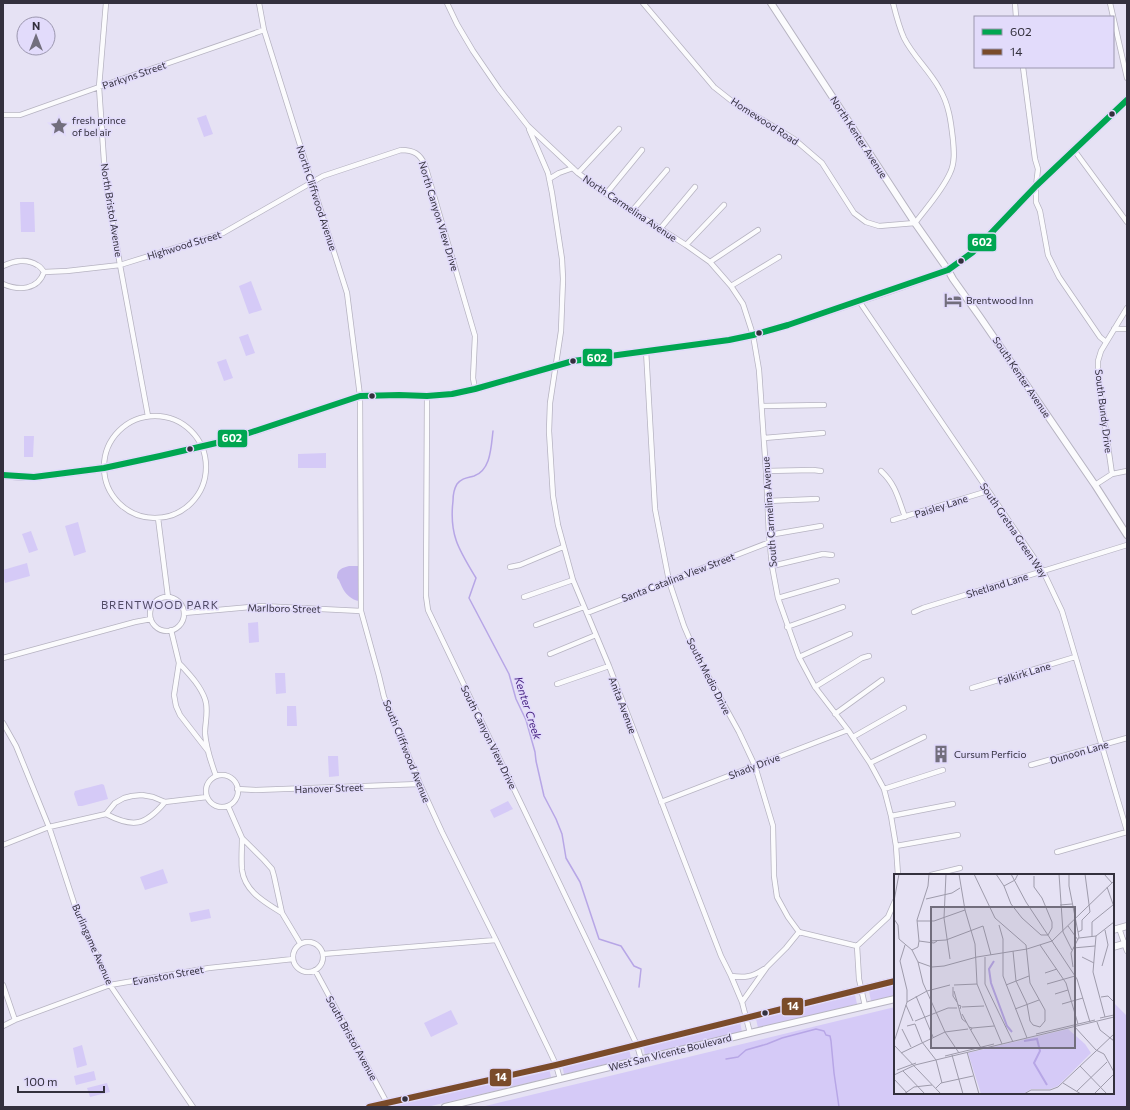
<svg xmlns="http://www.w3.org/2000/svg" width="1130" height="1110" viewBox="0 0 1130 1110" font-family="Commissioner,sans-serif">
<rect width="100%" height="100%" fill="#e6e2f4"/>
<path fill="#d5caf7" d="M206,115L213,134L204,137L197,118Z
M20,202H34L35,232H21Z
M251,281L262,310L249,314L239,286Z
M248,334L255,353L246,356L239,337Z
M226,359L233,378L224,381L217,362Z
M24,436H34L33,457H24Z
M326,453V468H298V454Z
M78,522L86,552L74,556L65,526Z
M31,531L38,550L29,553L22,534Z
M27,563L30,576L5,583L3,575V570Z
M258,622L259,642L249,643L248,623Z
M275,673H285L286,693L276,694Z
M287,706H296L297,726H287Z
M328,756H338L339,776L329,777Z
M102,784L104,785L108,799L82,806H78L74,794L75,791Z
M508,801L513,809L494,818L490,810Z
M163,869L168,883L145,890L140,877Z
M209,909L211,918L191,922L189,913Z
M895,985V995L871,1001L869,991Z
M855,995L857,1004L758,1028L756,1019Z
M1113,1002L1127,1016V1107H481L895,1007V1093H1113Z
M451,1010L458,1024L431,1037L424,1023Z
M740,1022L742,1032L645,1055L643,1046Z
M82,1045L87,1065L77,1068L73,1048Z
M629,1049L631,1058L564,1074L562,1065Z
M549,1068L551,1077L427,1107H396L395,1105Z
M94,1071L96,1080L76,1085L74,1076Z
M107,1083L110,1092L90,1097L87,1088Z"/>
<path fill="#c5b7ed" d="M349,566H359V601C352,600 345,594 342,587C340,583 340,581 337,578C337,569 342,568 349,566Z"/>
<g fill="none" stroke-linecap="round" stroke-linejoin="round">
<path stroke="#b7a6e6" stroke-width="1.5" d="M493,431C491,447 491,470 474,476C467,478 462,478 457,484C454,489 453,495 453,501C449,535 459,550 476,578L469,598L509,674L516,699L526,720L535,752L536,761L544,796L556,819L562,834L566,858L580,882L599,939L621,946L634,966L641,969L639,987
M726,1059L738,1057L746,1050L767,1044L782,1038L816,1029L824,1031L826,1035L830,1036L831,1041L834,1073L839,1107"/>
<g stroke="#b6b3c1" stroke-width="6">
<path id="street" d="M106,3L99,87L105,176L120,265L148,416
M259,3L264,30L312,183L347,293L360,396L361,611L379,676L384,697L393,718L420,784L442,832L496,940L551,1054L556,1065L560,1079
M447,3L457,24L473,51L499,89L528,126L578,173L606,194L686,245L710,262L731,286L743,304L753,335L759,370L766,471L769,535L772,566L778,598L799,657L815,687L848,730L870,763L884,789L891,816L896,846L898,875
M643,3L714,87L733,102L794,139L822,163L854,213L866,222L879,226L915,223C927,207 942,191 950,173C955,163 954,151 953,140C951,122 949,104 939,88C929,70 913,56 904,38C899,27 896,15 893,3
M1015,3L1016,17
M1110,3L1127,78
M1023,67L1035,159L1038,169L1036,186V202L1040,211L1048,255L1059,277L1100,337L1106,342
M3,115H20L99,87L264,30
M529,129L548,173L552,193L562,259L563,279L561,331L550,403L549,431L553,496L558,525L573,580L609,666L721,956L731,976L742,1002L750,1033
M1074,150L1127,222
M578,173L619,129
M549,179L559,173L573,168
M606,194L642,150
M632,211L667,170
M660,229L695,187
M686,245L724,205
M710,262L758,230
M3,266C13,261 27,258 37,265C40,266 42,269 44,272L67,271L120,265L223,233L323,176L401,150C414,150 420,154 425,165L475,336L473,378L475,389
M3,284C19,291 38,290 44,272
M731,286L779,257
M859,301L1043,571L1062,611L1127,831
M1114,329H1127
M646,350L655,509L669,581L684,626L696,654L739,732L755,766L773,826L774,876L777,897L788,917L799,932L857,946
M427,396L426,596L428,610L637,1045L641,1059
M762,406L824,405
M104 467a51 51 0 1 1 102 0a51 51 0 1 1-102 0Z
M764,438L823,433
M766,471L813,470L821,471
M881,471C896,485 898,498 905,517
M1112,474L1098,376V361L1101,351L1127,308
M1095,485L1112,474L1127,471
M767,501L817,499
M158,518L168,597
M893,520L988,491
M769,535L821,526
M772,566L823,554L832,555
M510,567L520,565L563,547
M524,597L573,580
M150 614a17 17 0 1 1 34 0a17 17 0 1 1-34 0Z
M778,598L837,581
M914,612L923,608L1127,545
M184,613L261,606L361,611
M587,613L770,542
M536,625L584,607
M787,627L843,607
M171,630L179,663L174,695L176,706L180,715L208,751
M550,654L596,635
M799,657L850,634
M3,658L135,622L151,619
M179,663C189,674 200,685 205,699C209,710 205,722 205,733C206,748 211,762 216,776
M557,684L609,666
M815,687L862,658L869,656
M972,688L1075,657
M835,714L882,680
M3,723L16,746L49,827L59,857L76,909L110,985L193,1107
M853,737L904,708
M870,763L924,737
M1031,765L1127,738
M206 791a16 16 0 1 1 32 0a16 16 0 1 1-32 0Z
M237,789L256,790L420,784
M884,789L943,770
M661,802L848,730
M228,806L242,838L264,860L272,869L274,876L282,913L300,943
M106,814C133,828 145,826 165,802
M891,816L953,804
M242,838C242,849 241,860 242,870C245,892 265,902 282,913
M3,845L49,827L106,814L115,803L124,798L132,796L142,795L153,797L165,802L207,797
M896,846L958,835
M1057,852L1127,832
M931,875L960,868
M1119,928L1127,951
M293 957a15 15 0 1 1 30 0a15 15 0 1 1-30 0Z
M323,954L496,940
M315,970L387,1103L388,1107
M731,976C745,978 752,977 764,969
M3,985L15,1020
M742,1002L767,967L786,948L799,932
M865,1006L859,979L857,946L888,917L895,901
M3,1026L15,1020L110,985L209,968L293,959"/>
</g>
<g stroke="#b6b3c1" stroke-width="8">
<path id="secondary" d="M771,3L915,223L948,270L953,279L980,317L1095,485L1127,535
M3,475L22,477H34L74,472L104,468L160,456L225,441L277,424L318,410L360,396L399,395L427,396L452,394L475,389L573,361L729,340L753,335L788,325L889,291L948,270L973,252L1036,186L1127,100
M1113,930L1127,926
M1113,947L1127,943
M369,1107L556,1065L895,981
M445,1107L750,1033L895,999"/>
</g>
<use href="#street" stroke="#fbfbfd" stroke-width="4.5"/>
<use href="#secondary" stroke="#fbfbfd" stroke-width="6"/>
<g stroke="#e2dbfb" stroke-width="9">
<path id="bus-1" d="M3,475L34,477L104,468L160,456L225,441L360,396L399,395L427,396L452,394L475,389L573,361L729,340L753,335L788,325L948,270L973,252L1036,186L1127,100"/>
</g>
<g stroke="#e2dbfb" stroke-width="9">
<path id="bus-2" d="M369,1107L556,1065L895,981"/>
</g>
<use href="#bus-1" stroke="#00a651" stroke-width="6"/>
<use href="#bus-2" stroke="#7a4b2a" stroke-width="6"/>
</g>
<defs>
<g id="sight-bare" transform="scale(1.38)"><path d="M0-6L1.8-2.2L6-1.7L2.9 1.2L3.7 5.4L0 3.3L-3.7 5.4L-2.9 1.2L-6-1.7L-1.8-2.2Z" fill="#726e7d" stroke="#e2dbfb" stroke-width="2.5" paint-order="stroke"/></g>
<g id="hotel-bare" transform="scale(1.38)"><path d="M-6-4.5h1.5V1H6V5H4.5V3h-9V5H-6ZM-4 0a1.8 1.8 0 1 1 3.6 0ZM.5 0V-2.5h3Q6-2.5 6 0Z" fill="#726e7d" stroke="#e2dbfb" stroke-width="2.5" paint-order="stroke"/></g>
<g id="building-bare" transform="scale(1.38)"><path d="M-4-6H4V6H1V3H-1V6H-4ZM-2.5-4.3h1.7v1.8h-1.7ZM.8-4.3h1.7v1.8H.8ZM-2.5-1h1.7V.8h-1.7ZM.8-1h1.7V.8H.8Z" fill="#726e7d" stroke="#e2dbfb" stroke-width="2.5" paint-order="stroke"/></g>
</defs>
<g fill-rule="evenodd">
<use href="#sight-bare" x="59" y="126"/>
<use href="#hotel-bare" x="953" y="300"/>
<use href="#building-bare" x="941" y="754"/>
</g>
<g fill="#33303d" stroke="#e2dbfb" stroke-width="1.5">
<circle cx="1112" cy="114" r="3.5"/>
<circle cx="961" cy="261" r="3.5"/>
<circle cx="759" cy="333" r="3.5"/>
<circle cx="573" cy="361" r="3.5"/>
<circle cx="372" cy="396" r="3.5"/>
<circle cx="190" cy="449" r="3.5"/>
<circle cx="765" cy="1013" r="3.5"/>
<circle cx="405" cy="1099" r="3.5"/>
</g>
<g text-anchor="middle" stroke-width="3" stroke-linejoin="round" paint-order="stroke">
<g font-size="10" fill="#33303d" stroke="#e2dbfb">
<text transform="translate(134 75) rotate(-19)" y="4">Parkyns Street</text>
<text transform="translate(765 121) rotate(33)" y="4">Homewood Road</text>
<text transform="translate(859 137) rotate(57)" y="4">North Kenter Avenue</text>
<text transform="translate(317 198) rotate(72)" y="4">North Cliffwood Avenue</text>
<text transform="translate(630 208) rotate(34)" y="4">North Carmelina Avenue</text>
<text transform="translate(112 210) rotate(81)" y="4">North Bristol Avenue</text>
<text transform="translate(439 216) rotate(73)" y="4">North Canyon View Drive</text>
<text transform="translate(184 245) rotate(-17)" y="4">Highwood Street</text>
<text transform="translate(1022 377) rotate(56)" y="4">South Kenter Avenue</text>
<text transform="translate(1104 411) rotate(83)" y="4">South Bundy Drive</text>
<text transform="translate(941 506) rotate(-18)" y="4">Paisley Lane</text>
<text transform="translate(769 512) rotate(-94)" y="4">South Carmelina Avenue</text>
<text transform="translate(1014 530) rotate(56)" y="4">South Gretna Green Way</text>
<text transform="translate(678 577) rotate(-21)" y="4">Santa Catalina View Street</text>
<text transform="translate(997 585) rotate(-17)" y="4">Shetland Lane</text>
<text transform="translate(284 608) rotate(1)" y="4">Marlboro Street</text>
<text transform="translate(1024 673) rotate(-17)" y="4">Falkirk Lane</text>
<text transform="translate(709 676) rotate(63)" y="4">South Medio Drive</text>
<text transform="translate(623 705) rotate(69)" y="4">Anita Avenue</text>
<text transform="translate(489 737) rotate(64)" y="4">South Canyon View Drive</text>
<text transform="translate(407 751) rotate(68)" y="4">South Cliffwood Avenue</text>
<text transform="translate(1079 752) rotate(-16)" y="4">Dunoon Lane</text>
<text transform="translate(754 766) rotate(-21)" y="4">Shady Drive</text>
<text transform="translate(329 788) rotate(-2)" y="4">Hanover Street</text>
<text transform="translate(93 944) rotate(66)" y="4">Burlingame Avenue</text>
<text transform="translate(168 975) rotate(-10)" y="4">Evanston Street</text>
<text transform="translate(352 1038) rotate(61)" y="4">South Bristol Avenue</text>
<text transform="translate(670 1052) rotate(-14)" y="4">West San Vicente Boulevard</text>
</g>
<g font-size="10" fill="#33303d" stroke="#e2dbfb" text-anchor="start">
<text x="72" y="124">fresh prince<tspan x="72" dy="12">of bel air</tspan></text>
<text x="966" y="304">Brentwood Inn</text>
<text x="954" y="758">Cursum Perficio</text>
</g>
<g font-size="11" letter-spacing="1" fill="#504a65" stroke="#e2dbfb">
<text x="160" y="609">BRENTWOOD PARK</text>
</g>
<g font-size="11" font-style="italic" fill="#451f80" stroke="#e2dbfb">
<text transform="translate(528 708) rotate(72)" y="4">Kenter Creek</text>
</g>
</g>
<g transform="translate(894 874)">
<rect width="220" height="220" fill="#e6e2f4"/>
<path d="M174,155L191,170L197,179L164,212L156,215H137L129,220H87L74,179Z" fill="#d5caf7"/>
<path fill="none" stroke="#b7a6e6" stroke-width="2" d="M100,87L95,95L97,109L113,152L118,158M130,167L143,165L146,177L140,189L153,211"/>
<path fill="none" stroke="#9e9bab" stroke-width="1" d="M52,0L50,44L56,85M65,0L71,36L81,70L83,110L108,170M80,0L101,44L132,71L136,109L151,136V147L146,153M102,0L110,12L117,30L128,44L147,61H154L158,54V48L148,24L140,13V2M117,0L132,28L183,105L196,148M165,0L169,58L178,76M175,0V12L185,63L177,79L179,93M210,0L218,9M110,12L121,6L124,0M213,13L220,33M32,25L58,19L66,14M0,27L5,0M166,31L178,30M0,45L4,51L5,65L18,76L24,88L38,93L50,92L83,83L133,75L158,67L220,7M23,47H40L71,36M105,51L109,65V102L133,164M174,52L184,66M184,58L188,56V46L196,38L191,0M202,62L199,98L211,143M198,63V48L219,31M185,64L202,62L220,48M25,67L40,69L43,67M36,67L52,66L89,52L97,81M146,71L172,109L184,150M179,74L201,72M18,76L24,73L25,67L23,46L34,12L35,0M119,77L122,107L133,130L136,147L139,151L146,153M91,83V110L119,168M188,83L200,89M24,88L29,109L51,158L65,179M208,92L214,71L211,56M151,99L163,95M153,110L181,102M60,111L83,110M112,111L135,102M59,113V122L63,128M60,117L64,131M161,120L174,116M22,122L39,163M207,123L214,122L219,127M13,128L33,117L56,111M168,130L189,124M12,131L19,147M68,133L90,132M66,135L67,132L64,131L68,145L73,149M121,135L145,126M68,140L75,153M206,144L220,141M21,147L54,134H63M203,148L206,156L220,167M13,152L21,150L28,168L42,186L48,209M180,152L202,176L210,180L220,198M78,154L100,152M8,155L17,173M77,156L78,154L75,153L87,174M142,160L201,146M0,168L13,128V116L6,87L11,71M0,171L47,220M73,178L85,220M7,179L51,158L74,155M58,181L69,220M51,182L100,170M186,192L213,220M3,196L22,189M9,197L31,220M0,201L21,191L220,143M0,205L14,220M169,209L187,220M42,214L47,209L79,202M183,217L213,188M10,220L20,213L38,211M130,220L137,216H156L164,213L220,160M200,220L220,200"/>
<path fill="#726e7d" fill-opacity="0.15" stroke="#726e7d" stroke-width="2" d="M37,33H181V174H37Z"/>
<rect width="220" height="220" fill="none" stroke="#33303d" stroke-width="2"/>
</g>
<g stroke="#e2dbfb" stroke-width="1.5">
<rect x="967" y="233" width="30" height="19" rx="4" fill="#00a651"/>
<rect x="582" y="348" width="31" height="19" rx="4" fill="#00a651"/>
<rect x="217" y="429" width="31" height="19" rx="4" fill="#00a651"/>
<rect x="781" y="997" width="23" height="19" rx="4" fill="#7a4b2a"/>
<rect x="489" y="1068" width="23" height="19" rx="4" fill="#7a4b2a"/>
</g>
<g font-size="11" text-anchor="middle" font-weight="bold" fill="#fff">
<text x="982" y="246">602</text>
<text x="597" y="362">602</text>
<text x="232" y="442">602</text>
<text x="793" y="1010">14</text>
<text x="501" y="1081">14</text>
</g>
<rect width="1130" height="1110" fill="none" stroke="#33303d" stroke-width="8"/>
<rect x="974" y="16" width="140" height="52" fill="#e2dbfb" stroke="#9c97af"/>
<rect x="982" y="29" width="20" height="6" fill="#00a651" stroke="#9c97af"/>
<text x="1010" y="36" font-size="12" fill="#33303d">602</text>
<rect x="982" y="49" width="20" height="6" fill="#7a4b2a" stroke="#9c97af"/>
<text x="1010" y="56" font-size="12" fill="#33303d">14</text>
<g transform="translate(36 36)"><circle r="19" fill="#e2dbfb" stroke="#9c97af"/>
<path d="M0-3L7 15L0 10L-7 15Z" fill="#726e7d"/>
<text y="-6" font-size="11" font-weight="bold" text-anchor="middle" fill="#33303d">N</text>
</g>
<path d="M18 1086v6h86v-6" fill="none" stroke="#33303d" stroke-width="2"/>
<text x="24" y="1086" font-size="12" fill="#33303d" stroke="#e2dbfb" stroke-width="3" paint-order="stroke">100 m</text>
</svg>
